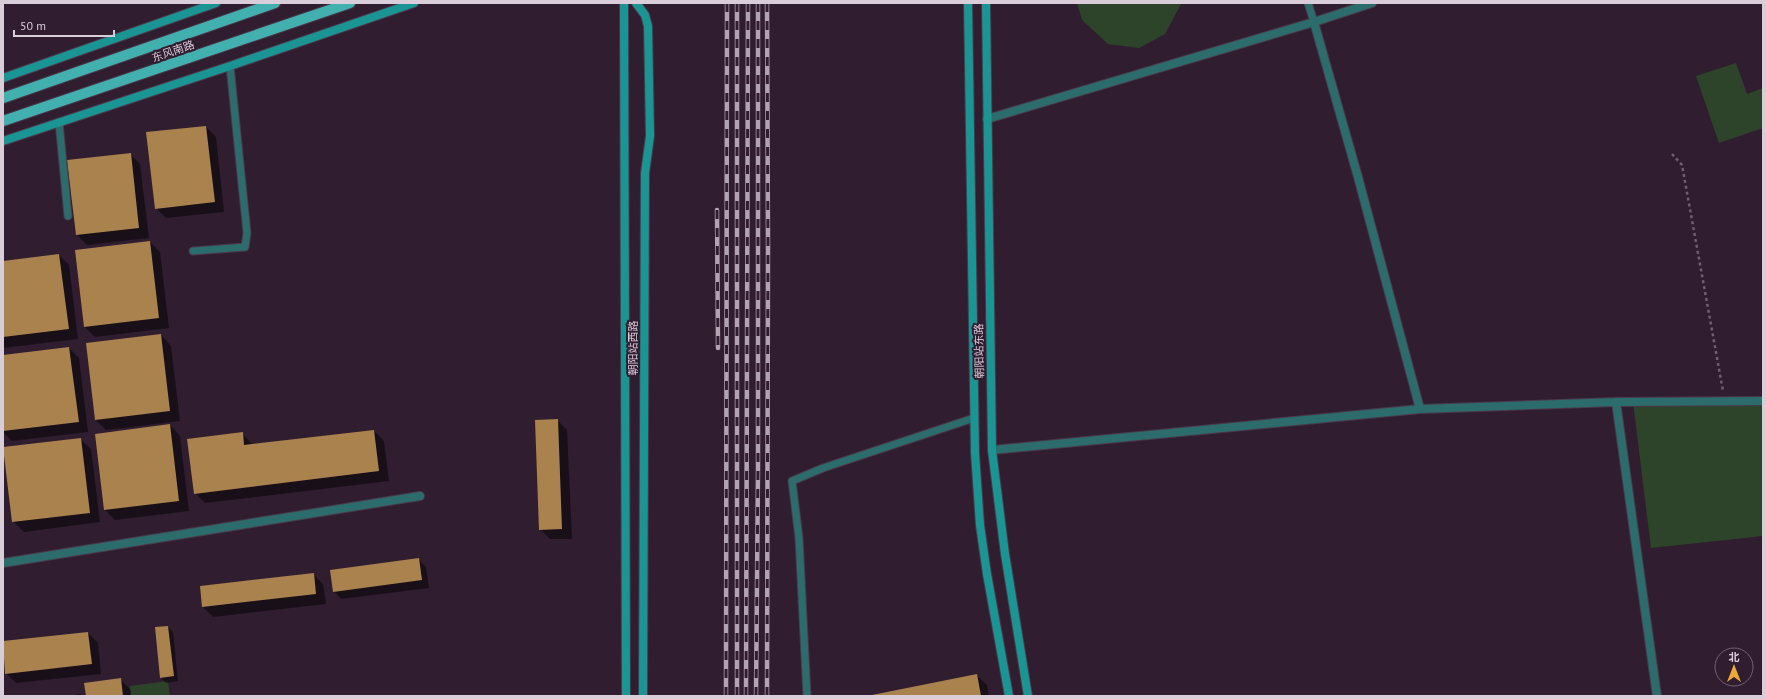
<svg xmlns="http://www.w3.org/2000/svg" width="1766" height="699" viewBox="0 0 1766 699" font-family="'PT Sans','Noto Sans SC',sans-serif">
<rect width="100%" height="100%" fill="#301d30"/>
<path fill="#2d442b" d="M1077,3H1181V4L1165,34L1139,48L1108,44L1082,20Z
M1736,63L1747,94L1763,88V128L1719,143L1696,76Z
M1633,402L1763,405V536L1651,548Z
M168,681L170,696H131L130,686Z"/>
<path fill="#0007" d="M206,127L216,137L224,212L166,218L156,208Z
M130,154L140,164L149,238L87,245L77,235Z
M150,242L160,252L169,328L95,337L85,327Z
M59,255L69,265L78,339L3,348V262Z
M161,335L171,346L180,421L106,430L96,420L87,344Z
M69,348L79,358L88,432L12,441L3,432V356Z
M557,420L567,430L572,539H550L540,529Z
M170,425L180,436L189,511L115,520L105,510L96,435Z
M374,431L384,441L389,481L205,503L195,493L242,433L253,445Z
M80,439L91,449L100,522L24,532L13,521Z
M418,559L426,567L429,588L341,599L334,591Z
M313,574L323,584L326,604L213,617L203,607Z
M168,627L173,632L178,681L166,683L161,678Z
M88,633L98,643L101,674L16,683L6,673L3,642Z
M976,675L987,685L989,696H874Z
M120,679L130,689L131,696H87Z
M81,694L82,696H66Z"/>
<path fill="#aa824e" d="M206,126L215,202L155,209L146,132Z
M131,153L139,228L76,235L67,160Z
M150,241L159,318L84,327L75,250Z
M59,254L69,329L3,337V261Z
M161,334L170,411L95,420L86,343Z
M69,347L79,422L3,431V355Z
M558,419L562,529L539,530L535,420Z
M170,424L179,501L104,510L95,434Z
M374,430L379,471L194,494L187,439L243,432L244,445Z
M81,438L90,513L12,522L3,447Z
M419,558L422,580L333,592L330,570Z
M314,573L316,594L202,607L200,586Z
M168,626L174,676L160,678L155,627Z
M88,632L92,664L5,674L3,641Z
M977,674L981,696H872V695Z
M121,678L123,696H86L84,683Z"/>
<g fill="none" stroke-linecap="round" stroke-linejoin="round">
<g stroke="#4b394b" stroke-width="9">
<path id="lane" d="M1308,3L1314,22
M59,122L68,216
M193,251L245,247L247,233L230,66
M807,696L799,538L792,481L823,468L974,418"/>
</g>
<g stroke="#4b394b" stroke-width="10">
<path id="street" d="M1314,22L1358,177L1420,409
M987,119L1314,22L1372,3
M1616,402L1657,696
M992,450L1420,409L1616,402L1763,401
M3,563L420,496"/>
</g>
<g stroke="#4b394b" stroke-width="10">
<path id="secondary" d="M624,3L626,696
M636,3L645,15L648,26L650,136L645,173L643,696
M968,3L975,453L980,525L987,574L1009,696
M986,3L992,450L1005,554L1028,696
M3,78L216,3
M3,141L230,66L414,3"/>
</g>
<g stroke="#4b394b" stroke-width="12">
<path id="primary" d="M3,98L275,3
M3,121L350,3"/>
</g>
<path stroke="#705f70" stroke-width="2.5" stroke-dasharray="3 3" stroke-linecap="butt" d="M1672,154L1682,165L1723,391"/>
<use href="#lane" stroke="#2c6c6c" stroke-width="7"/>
<use href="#street" stroke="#2c6c6c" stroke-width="8"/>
<use href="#secondary" stroke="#1b9594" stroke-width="8"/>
<use href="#primary" stroke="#42b0af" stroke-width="10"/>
<g stroke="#b2a3b2" stroke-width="4.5">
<path id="rail" d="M737,3V696
M717,210L718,348
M726,696L727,3
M746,696L748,3
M756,696L758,469V3
M767,696L768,244L767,3"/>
</g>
<use href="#rail" stroke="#301d30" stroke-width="3" stroke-dasharray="9" stroke-linecap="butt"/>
</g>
<g text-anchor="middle" stroke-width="4" stroke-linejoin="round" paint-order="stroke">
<g font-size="11" fill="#dacdda" stroke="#301d30">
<text transform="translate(173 51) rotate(-19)" y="4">东风南路</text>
<text transform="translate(633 348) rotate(-90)" y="4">朝阳站西路</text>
<text transform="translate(979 351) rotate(-91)" y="4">朝阳站东路</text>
</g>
</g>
<rect width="1766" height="699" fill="none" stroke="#dacdda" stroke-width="8"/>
<g transform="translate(1734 667)"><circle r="19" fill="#301d30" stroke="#746374"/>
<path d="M0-3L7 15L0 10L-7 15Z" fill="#eba939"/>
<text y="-6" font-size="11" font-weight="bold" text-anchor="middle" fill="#dacdda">北</text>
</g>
<path d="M14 30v6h100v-6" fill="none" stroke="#dacdda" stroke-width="2"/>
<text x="20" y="30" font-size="12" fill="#dacdda" stroke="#301d30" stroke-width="3" paint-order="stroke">50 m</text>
</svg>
